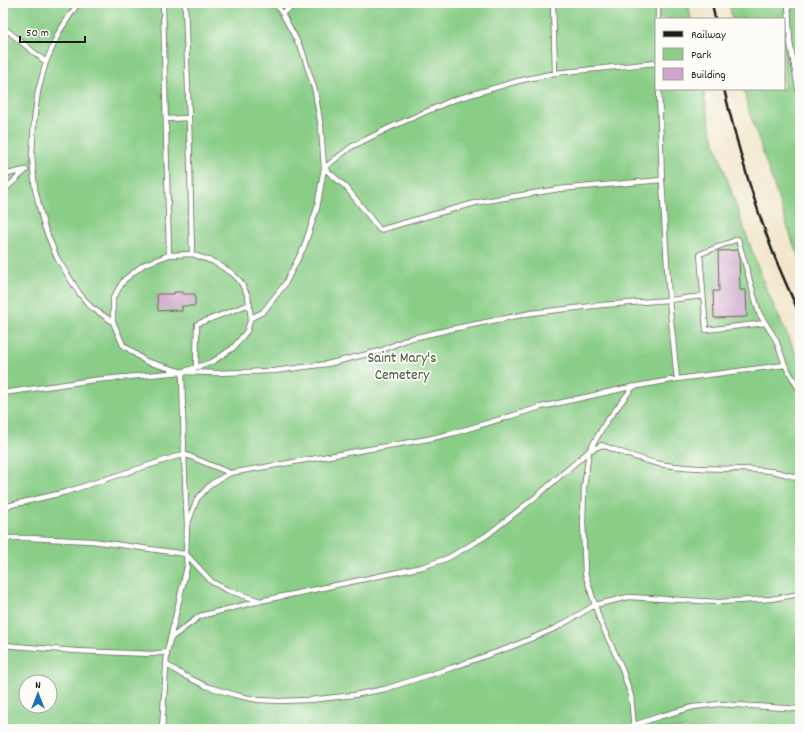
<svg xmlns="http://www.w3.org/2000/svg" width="803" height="732" viewBox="0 0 803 732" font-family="Dekko,sans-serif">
<rect width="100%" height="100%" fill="#fdfcf7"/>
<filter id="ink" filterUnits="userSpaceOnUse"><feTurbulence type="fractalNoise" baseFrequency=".025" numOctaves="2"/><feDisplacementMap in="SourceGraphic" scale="8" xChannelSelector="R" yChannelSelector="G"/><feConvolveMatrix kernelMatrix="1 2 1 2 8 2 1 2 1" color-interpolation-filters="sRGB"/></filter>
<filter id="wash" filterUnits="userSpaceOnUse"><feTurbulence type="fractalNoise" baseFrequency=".012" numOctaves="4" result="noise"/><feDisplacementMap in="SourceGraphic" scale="16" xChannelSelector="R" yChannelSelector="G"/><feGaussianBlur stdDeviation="0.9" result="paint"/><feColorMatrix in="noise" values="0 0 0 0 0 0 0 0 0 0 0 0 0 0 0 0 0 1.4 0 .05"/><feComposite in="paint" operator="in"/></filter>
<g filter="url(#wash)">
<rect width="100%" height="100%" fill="#f2e7cd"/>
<path fill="#89cd87" stroke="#527452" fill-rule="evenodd" d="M3,3H688L691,19H656V89H703L711,131L742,223L765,286L800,363V729H3ZM26,682H50V706H26Z
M729,3H800V258L793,243L747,105L744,89H784V19H732Z"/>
<g id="blocks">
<path fill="#cea6ca" d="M739,250L740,290H746L747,317L714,318L713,291H719L718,251Z
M174,292H182V294H195V306H182V311H175V310L158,311L157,294H174Z"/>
</g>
</g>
<g filter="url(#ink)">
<use href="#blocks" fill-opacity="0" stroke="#67635a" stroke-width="1"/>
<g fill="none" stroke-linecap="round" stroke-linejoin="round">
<g stroke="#67635a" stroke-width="6">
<path id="lane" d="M78,3L59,32L46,62L38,91L34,121L32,155L33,169L35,189L44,226L57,258L79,293L91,307L113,322
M163,3L169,255
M185,3L189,118L192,254
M553,3L555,73
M658,3V19
M788,3L790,42L800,100
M282,13L298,3
M3,27L46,62
M656,63L555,73L518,81L453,100L389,128L351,147L324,168L346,187L380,230L435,214L479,202L559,189L662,180
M659,89L662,180L669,300L677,379
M166,119L189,118
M3,175L25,170
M3,191L26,170
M192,254L214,262L232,273L240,281L248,296L251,318L247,331L233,348L212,362L182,372L145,361L123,345L113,322V298L124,280L143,265L169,255Z
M251,318L263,312L285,284L304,247L317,208L324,168L321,127L315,91L302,50L282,13L275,3
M765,323L706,330L700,254L738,239L759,313L776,340L785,365L800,391
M196,367L197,324L250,304
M633,387L606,422L589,451L584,488L583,522L585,573L600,621L621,666L631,696L634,729
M3,393L94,380L182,372L216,373L274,371L327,364L380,351L408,339L452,329L531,313L602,305L669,300L703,296
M3,507L66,492L184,454L230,473L428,439L454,433L541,407L626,388L677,379L785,365
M188,523L197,499L211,484L230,473
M3,538H28L92,541L186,554L212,582L227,590L260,601
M171,638L200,616L260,601L422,567L448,558L486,536L537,496L589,451L602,445C621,452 640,460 660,464C696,471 734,467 770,471C780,472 790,476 800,478
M3,645L76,651L152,654L167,652
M167,665L183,675L206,686L235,695L258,700L279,701L310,700L354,695L385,689L451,668L511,647L556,628L595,605L628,597L719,602L771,599L800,594
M162,729L167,652L187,567L186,554L187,525L184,454L182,372
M622,729L661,716L693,707L719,704L800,709"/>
</g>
<use href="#lane" stroke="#fff" stroke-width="4.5"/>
<path stroke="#1c1c1c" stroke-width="2.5" d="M712,3L715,19
M724,89C736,140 750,190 768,239C777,265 789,290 800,315"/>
</g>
</g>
<g text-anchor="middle" stroke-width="3.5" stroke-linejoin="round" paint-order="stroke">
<g font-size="15" fill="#425a41" stroke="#fdfcf7">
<text x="402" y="362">Saint Mary's<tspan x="402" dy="17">Cemetery</tspan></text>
</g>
</g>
<rect width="803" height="732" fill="none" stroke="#fdfcf7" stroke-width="16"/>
<rect x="655" y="18" width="130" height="72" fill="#fdfcf7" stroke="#a3a29f"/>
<rect x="663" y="31" width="20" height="6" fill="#1c1c1c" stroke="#a3a29f"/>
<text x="691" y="38" font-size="12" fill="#1c1c1c">Railway</text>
<rect x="663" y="48" width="20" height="12" fill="#89cd87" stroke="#a3a29f"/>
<text x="691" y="58" font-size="12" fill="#1c1c1c">Park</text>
<rect x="663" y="68" width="20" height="12" fill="#cea6ca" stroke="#a3a29f"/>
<text x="691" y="78" font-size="12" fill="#1c1c1c">Building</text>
<g transform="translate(38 694)"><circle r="19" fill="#fdfcf7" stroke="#a3a29f"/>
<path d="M0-3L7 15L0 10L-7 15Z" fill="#1f6fb2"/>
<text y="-6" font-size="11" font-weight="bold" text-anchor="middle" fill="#1c1c1c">N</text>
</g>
<path d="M20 36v6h65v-6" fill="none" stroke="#1c1c1c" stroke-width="2"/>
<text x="26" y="36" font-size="12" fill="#1c1c1c" stroke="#fdfcf7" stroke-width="3" paint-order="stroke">50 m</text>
</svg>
